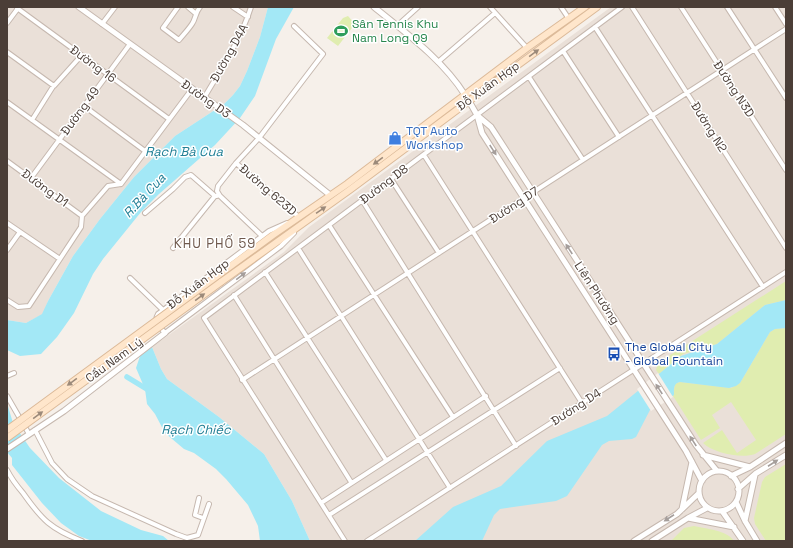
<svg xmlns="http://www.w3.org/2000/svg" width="793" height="548" viewBox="0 0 793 548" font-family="'Space Grotesk',sans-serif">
<rect width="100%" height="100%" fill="#f6f0ea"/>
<path fill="#eae0d8" d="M7,7H268L260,37L247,71L240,86L233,95L224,104L175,136L134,177L100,219L73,256L48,301L43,314L26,323L7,320Z
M611,7H786V541H310L292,501L264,454L219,417L167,379L161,369L152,347L284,252L309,227Z"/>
<path fill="#e0edb0" d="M348,16L355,24L338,46L327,38L343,18Z
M786,281V300L765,305L717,344L683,354L659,374L656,370L658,363Z
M786,328V434L755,454C742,459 713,453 703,443L722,430L737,453L756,440L731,402L712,415L720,428L701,440L673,396L675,384L680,382L731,388L740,383L770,332L775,329Z
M786,464V541H766L755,524L754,518L762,482L765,477Z
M694,526C706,529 727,530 734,541H671L684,528Z"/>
<path fill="#a3e8f6" d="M268,7H294L276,39L255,96L240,118L215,145L159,194L141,212L103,259L93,274L74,313L57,337L41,354L20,356L7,350V320L26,323L42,314L48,301L73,256L100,219L134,177L175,136L224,104L233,95L240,86L247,71L260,37Z
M786,300V328L775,329L770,332L740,383L736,386L729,388L680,382C673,383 674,390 674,395L650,410L636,437L632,439L609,441L602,445L567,496L556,501L500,509L494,515L482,541H415L453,507L501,486L547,441L607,416L681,356L717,344L765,305Z
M152,347L161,369L167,379L219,417L264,454L292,501L310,541H260L258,526L248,505L226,479L216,469L194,453L184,449L165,433L155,414L147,404L145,389L136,368L140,356Z
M7,403L13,423L30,448L59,478L101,511L141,530L163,536L169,541H92L79,536L61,523L42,503L12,465V458L7,452Z"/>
<path fill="#f6f0ea" d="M658,373L673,397L651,411L637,389Z"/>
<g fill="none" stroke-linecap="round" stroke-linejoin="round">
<path stroke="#a3e8f6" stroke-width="5.5" d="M127,377L150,391"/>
<g stroke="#c6b8af" stroke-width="6">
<path id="minor" d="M178,7L163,28L179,40C183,35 188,30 192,24C196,18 195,13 200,7
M188,7L195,13
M233,7L248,17
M490,7L527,48
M561,7L569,19
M632,7L786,248
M681,7L786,170
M727,7L786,98
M775,7L786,24
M17,8L169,119
M7,23L19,7
M102,24L115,7
M397,26L418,7
M595,27L763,287
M563,51L619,137
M7,52L54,86L81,56
M438,62L495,13
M529,77L583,160
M204,98C221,69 241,39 251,7
M7,102L121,184
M84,106L145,151
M32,120L54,85
M424,155L582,403
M7,161L82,216
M236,163L299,217
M31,178L130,44
M391,179L439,253
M362,200L516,446
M145,213L173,189L185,177L191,175L215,196
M7,223L60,259
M287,223L269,231L158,314C153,322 160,327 165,333L281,246L294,233
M329,225L453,417
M262,236L220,196L217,191L218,186L236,163L259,138L323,54L294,26
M173,248L215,196H217
M298,248L450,488
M7,250L20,232
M265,272L386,460
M130,278L163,310
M234,295L351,482
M7,300L18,307L29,306L81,227L82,216L108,186L121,184L192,89
M7,376L14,373
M242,380L786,29
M7,396L29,434
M35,430L52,463L67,479L92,496L176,534L187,538L198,535L209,504
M7,470C11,478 17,486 23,493C42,520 51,529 82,541
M199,498L195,515L203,518
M321,503L486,396
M329,515L560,368
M345,541L204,318L622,7
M367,541L786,272"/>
</g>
<g stroke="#c6b8af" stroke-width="7">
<path id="tertiary" d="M79,7L243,125L330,195
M374,7C406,33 443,60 465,95
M469,101L477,115L482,133L686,451L702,481
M478,116L491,127L696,445L717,471
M7,449L64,411L165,333
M703,455L750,467
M699 491a20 20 0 1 1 40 0a20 20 0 1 1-40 0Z
M731,476L750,467L786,443
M738,489L755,474L786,455
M736,502L745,521L757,541
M682,509L692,462
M722,511L743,541
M688,518L734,527
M745,521L755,475
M634,541L677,514L699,493
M652,541L688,518L707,508"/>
</g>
<g stroke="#dcba99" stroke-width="8">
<path id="secondary" d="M217,276L273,235L347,184L527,48L585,7
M221,282L351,189L469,101L597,7"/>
</g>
<use href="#minor" stroke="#fff" stroke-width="4"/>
<use href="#tertiary" stroke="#fff" stroke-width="5"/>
<use href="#secondary" stroke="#ffe6cb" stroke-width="6"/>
<g stroke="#dcba99" stroke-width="8" stroke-linecap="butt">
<path id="secondary-bridge" d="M7,430L217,276
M7,438L221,282"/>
</g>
<use href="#secondary-bridge" stroke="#ffe6cb" stroke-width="6"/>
</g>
<defs><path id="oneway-solid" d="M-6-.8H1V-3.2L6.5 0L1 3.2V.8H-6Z"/></defs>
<g fill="#9c8a7a">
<use href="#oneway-solid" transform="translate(534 53) rotate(-36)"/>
<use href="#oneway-solid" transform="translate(378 161) rotate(144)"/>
<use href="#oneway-solid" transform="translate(321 210) rotate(-34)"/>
<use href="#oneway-solid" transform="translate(200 297) rotate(-36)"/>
<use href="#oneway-solid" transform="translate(72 382) rotate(144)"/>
<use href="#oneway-solid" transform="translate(38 415) rotate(-36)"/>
</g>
<g fill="#a59e9b">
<use href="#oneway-solid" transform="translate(493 150) rotate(57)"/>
<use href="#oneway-solid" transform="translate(569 249) rotate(-123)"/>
<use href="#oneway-solid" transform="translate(241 276) rotate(-37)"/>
<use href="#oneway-solid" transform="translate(659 389) rotate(-123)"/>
<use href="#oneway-solid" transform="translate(693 441) rotate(-123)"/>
<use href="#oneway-solid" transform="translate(773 463) rotate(-33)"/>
<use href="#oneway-solid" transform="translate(669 518) rotate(147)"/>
</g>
<defs>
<g id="stadium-bare" transform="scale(1.08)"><path d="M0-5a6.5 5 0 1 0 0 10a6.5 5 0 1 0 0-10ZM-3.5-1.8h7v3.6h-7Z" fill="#2e9e5b" stroke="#fff" stroke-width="2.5" paint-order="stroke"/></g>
<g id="shop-bare" transform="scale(1.08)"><path d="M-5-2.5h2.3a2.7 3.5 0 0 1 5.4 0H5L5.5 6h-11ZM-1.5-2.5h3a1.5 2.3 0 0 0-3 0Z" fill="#3f7fe0" stroke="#fff" stroke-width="2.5" paint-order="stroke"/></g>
<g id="bus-bare" transform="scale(1.08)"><path d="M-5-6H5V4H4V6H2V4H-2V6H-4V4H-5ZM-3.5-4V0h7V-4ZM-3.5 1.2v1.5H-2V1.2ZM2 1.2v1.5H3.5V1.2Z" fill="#1a4fb4" stroke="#fff" stroke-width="2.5" paint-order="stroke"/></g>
</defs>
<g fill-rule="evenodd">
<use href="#stadium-bare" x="341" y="31"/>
<use href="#shop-bare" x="395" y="138"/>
<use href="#bus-bare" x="614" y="354"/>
</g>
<g text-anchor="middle" stroke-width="3" stroke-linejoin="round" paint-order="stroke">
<g font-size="12" fill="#27864d" stroke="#fff" text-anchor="start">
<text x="352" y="28">Sân Tennis Khu<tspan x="352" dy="14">Nam Long Q9</tspan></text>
</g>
<g font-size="12" fill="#4b3e37" stroke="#fff">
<text transform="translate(229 53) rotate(-61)" y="4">Đường D4A</text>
<text transform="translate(93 64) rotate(36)" y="4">Đường 16</text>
<text transform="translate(488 86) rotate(-36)" y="4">Đỗ Xuân Hợp</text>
<text transform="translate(734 89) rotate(57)" y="4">Đường N3D</text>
<text transform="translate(206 99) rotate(35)" y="4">Đường D3</text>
<text transform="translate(80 111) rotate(-54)" y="4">Đường 49</text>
<text transform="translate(709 127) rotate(58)" y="4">Đường N2</text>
<text transform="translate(384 184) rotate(-37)" y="4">Đường D8</text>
<text transform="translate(45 188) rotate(36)" y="4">Đường D1</text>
<text transform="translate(268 190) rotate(41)" y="4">Đường 623D</text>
<text transform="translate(514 205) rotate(-33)" y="4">Đường D7</text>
<text transform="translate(198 284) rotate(-37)" y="4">Đỗ Xuân Hợp</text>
<text transform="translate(597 293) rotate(57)" y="4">Liên Phường</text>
<text transform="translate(114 360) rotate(-36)" y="4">Cầu Nam Lý</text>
<text transform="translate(576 407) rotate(-33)" y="4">Đường D4</text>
</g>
<g font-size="12" fill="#366cbe" stroke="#fff" text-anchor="start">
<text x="406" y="135">TQT Auto<tspan x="406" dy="14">Workshop</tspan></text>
</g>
<g font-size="12" fill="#164399" stroke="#fff" text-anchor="start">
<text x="625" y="351">The Global City<tspan x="625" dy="14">- Global Fountain</tspan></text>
</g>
<g font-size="13" font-style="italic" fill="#217f95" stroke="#fff">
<text x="184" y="156">Rạch Bà Cua</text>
<text transform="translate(144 195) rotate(-47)" y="5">R.Bà Cua</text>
<text x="196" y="434">Rạch Chiếc</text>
</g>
<g font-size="13" letter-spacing="1" fill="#6f594d" stroke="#fff">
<text x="215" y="248">KHU PHỐ 59</text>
</g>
</g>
<rect width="793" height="548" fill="none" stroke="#4b3e37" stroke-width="16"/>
</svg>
